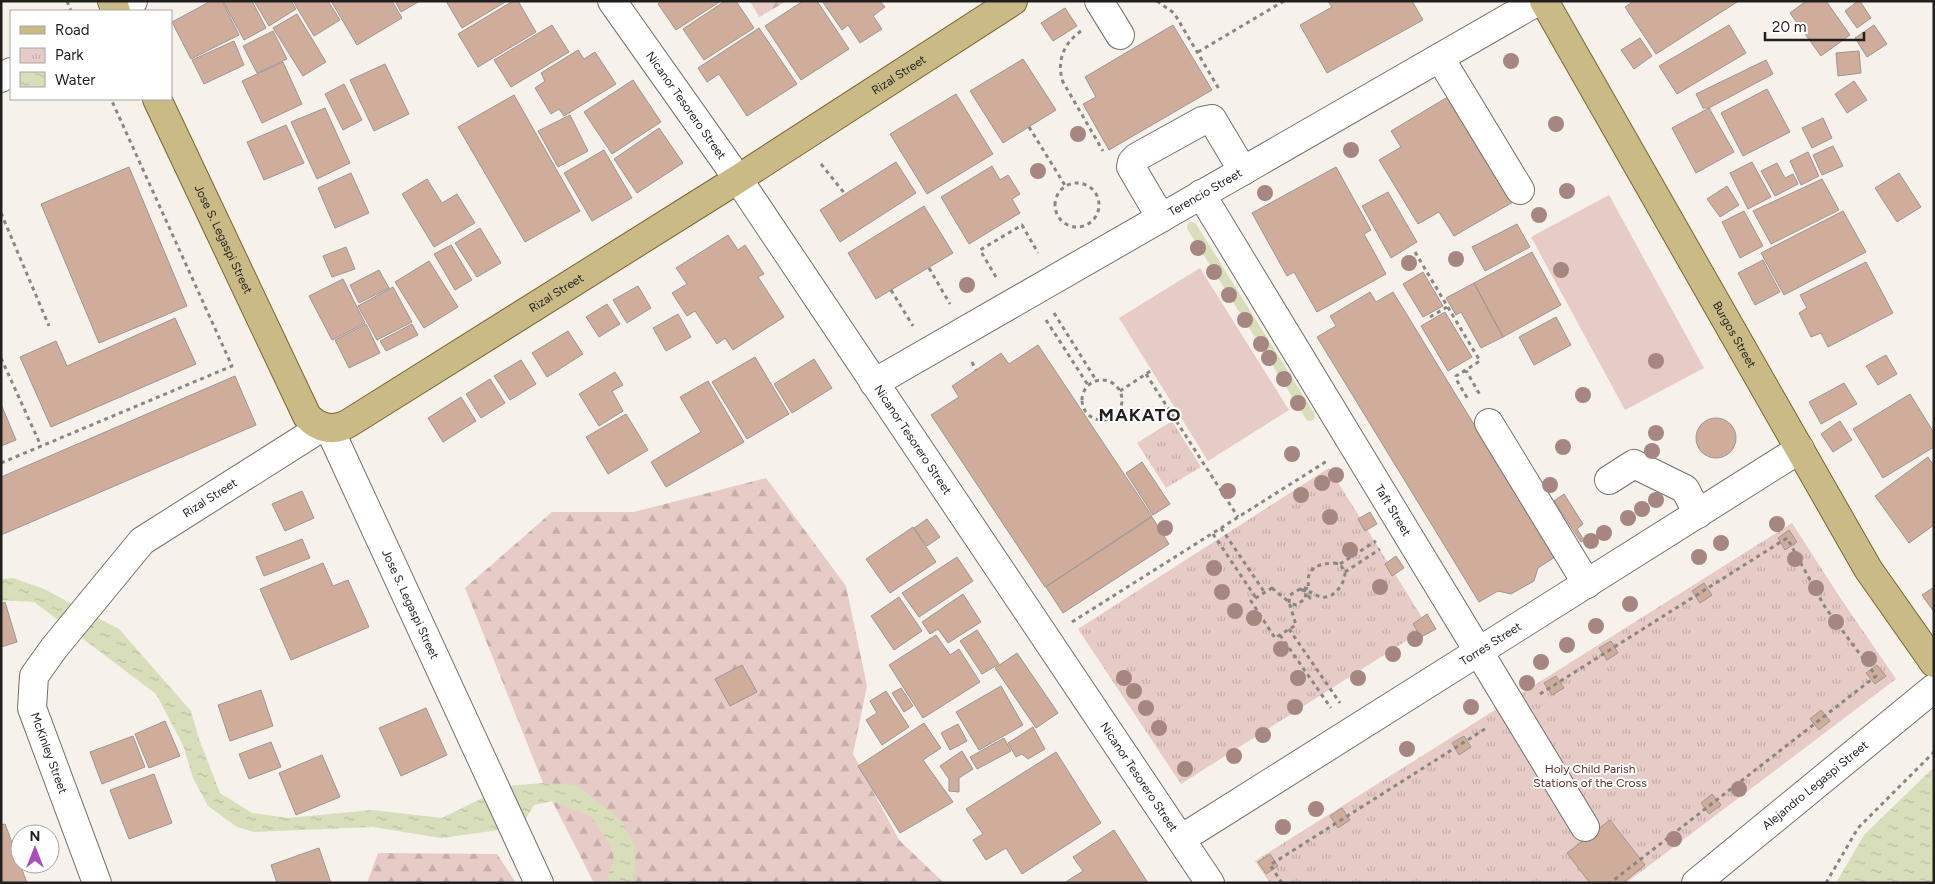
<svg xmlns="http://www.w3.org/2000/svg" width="1935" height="884" viewBox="0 0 1935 884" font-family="Figtree,sans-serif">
<defs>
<pattern id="forest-firs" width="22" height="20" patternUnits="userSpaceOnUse" patternTransform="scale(1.25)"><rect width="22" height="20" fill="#e6cbc7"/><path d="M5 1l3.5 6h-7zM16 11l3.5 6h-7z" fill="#c5aeaa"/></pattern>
<pattern id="park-tufts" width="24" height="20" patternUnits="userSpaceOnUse" patternTransform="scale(1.25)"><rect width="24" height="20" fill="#e6cbc7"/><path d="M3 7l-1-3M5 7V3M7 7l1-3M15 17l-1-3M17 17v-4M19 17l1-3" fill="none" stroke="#c5aeaa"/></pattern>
<pattern id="water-ripples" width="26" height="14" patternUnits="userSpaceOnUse" patternTransform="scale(1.25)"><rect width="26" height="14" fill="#d8deba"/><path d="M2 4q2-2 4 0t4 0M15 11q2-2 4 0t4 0" fill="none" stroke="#b9be9f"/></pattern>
</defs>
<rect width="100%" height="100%" fill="#f6f1ea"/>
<path fill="#e6cbc7" d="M1609,195L1704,368L1625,410L1531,237Z
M1200,268L1289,410L1208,461L1119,318Z"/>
<path fill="url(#forest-firs)" d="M750,1H787L759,17Z
M766,478L846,586L867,686L853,754L899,840L944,883H594L543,783L465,588L552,512H634Z
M378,853L497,854L516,883H367Z"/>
<path fill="url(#park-tufts)" d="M1172,421L1201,467L1166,488L1137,443Z
M1329,468L1428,627L1181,784L1078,629Z
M1792,523L1841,599L1896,679L1626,883H1270L1255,861Z"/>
<path fill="url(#water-ripples)" d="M13,578L44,589L119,629L191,711L199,739L220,793L252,813L288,818L372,810L442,818L507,786L543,783L577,785L622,821L634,845L635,866L632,883H609L608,875L614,859L610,844L591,816L552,801L534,805L525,820L506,829L441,838L373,827L254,832L237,827L208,806L193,778L183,745L156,694L34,602L1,600V579Z
M1934,767V883H1836L1864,835Z"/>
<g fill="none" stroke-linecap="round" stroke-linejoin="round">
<path stroke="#d8deba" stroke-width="10" d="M1192,227L1310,416"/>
</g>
<path fill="#d0ad9b" stroke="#9d9692" d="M211,1H222L239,35L191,59L172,22Z
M223,1H252L266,28L244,40Z
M254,1H291L296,9L269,26Z
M293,1H328L340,20L314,36Z
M331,1H392L402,18L357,45Z
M395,1H420L401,12Z
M446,1H507L462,28Z
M513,1H518L536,32L478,67L458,34Z
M662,1H721L676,30L658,4Z
M725,1H736L754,28L704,60L683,29Z
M803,1H817L849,49L801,80L765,26Z
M822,1H880L885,7L873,16L882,29L860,43L848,25L842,30Z
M1328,1H1412L1423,20L1327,73L1300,25L1332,7Z
M1634,1H1736L1737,2L1656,54L1625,7Z
M1806,1H1826L1850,35L1821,56L1790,13Z
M1858,1H1860L1871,18L1857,28L1845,11Z
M1065,8L1077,26L1053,41L1041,23Z
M297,14L326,62L303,76L273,28Z
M552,25L569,52L511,87L494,60Z
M1173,25L1212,90L1109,150L1083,104L1096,97L1085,77Z
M1729,25L1746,53L1677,94L1659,66Z
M1874,25L1887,44L1867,57L1855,38Z
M759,28L797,84L747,116L719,74L707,82L698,68Z
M273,31L287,59L257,73L243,46Z
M1640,38L1652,56L1634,69L1621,50Z
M234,41L244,65L204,84L192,60Z
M578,50L584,59L595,52L616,84L564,116L559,109L551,114L535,88L545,81L541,73Z
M1859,51L1861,73L1838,76L1836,53Z
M1023,59L1056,110L1003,143L970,91Z
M1766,60L1773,74L1709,108H1703L1696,94Z
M283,62L302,104L262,123L242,81Z
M385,64L409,114L374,131L350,80Z
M633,80L661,122L612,154L584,112Z
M1854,81L1867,100L1847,113L1835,94Z
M344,84L362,120L343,130L325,94Z
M1767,89L1790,132L1743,156L1721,113Z
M1456,92L1520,198L1454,236L1439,212L1418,224L1379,160L1401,147L1391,131Z
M956,94L993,154L927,194L890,134Z
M514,95L580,211L525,242L458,127Z
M325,108L350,163L317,179L291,122Z
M1709,108L1734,152L1696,173L1672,128Z
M570,115L588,151L558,167L538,131Z
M1823,118L1832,138L1812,148L1802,128Z
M286,125L304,163L264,180L247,142Z
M659,128L683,163L637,193L614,159Z
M1833,146L1843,166L1822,175L1813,155Z
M604,150L632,198L592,221L564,173Z
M1808,152L1819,176L1801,185L1790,161Z
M896,162L916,193L840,242L820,210Z
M1752,162L1771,197L1748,209L1730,173Z
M1777,163L1785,178L1793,174L1798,184L1775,196L1761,171Z
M992,166L1000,180L1008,175L1020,194L1012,199L1020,213L969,244L941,197Z
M129,167L187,306L99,343L41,204Z
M1336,167L1371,230L1364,234L1386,274L1317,312L1294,272L1287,276L1252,213Z
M351,173L369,213L335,228L318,188Z
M1899,173L1921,207L1897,222L1875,188Z
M427,179L442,203L457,194L475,223L434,247L402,194Z
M1822,179L1839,210L1771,244L1753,211Z
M1727,186L1739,205L1720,217L1707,199Z
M1388,192L1417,242L1391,258L1362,206Z
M924,206L953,253L876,299L848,253Z
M1744,211L1763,246L1740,258L1722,222Z
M1843,211L1866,252L1784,295L1761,253Z
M1517,224L1530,247L1485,271L1472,247Z
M480,228L501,263L477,277L455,243Z
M728,235L738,250L745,245L764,274L758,277L784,317L733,350L725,338L717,344L695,311L687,316L672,293L687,284L676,268Z
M451,245L472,280L455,290L434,254Z
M346,247L355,269L332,277L323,256Z
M1532,252L1561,305L1503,337L1474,283Z
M1763,260L1780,292L1755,305L1738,273Z
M429,261L458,307L424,328L395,282Z
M1866,262L1893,313L1828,347L1821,333L1811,337L1799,313L1807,308L1800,295Z
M379,270L389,288L359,303L350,285Z
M1423,272L1443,306L1423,317L1403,284Z
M343,279L365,323L332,340L309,296Z
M1474,283L1503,337L1481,348L1461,312L1456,315L1446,298Z
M638,286L651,308L627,323L613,300Z
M393,287L412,322L377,340L358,306Z
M1370,292L1376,302L1393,292L1555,557L1538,568L1534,581L1511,594L1498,591L1479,602L1317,337L1336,326L1330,316Z
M607,304L620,324L599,337L586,317Z
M1445,312L1472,357L1448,371L1421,326Z
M678,314L691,337L666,351L653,328Z
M1556,317L1571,345L1534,365L1519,337Z
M175,318L196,364L51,427L20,357L56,341L67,366Z
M366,324L380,353L349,368L335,340Z
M412,324L418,335L386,351L380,341Z
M568,331L583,354L547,377L532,353Z
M1038,345L1152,516L1045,587L931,415L959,397L952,386L976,370L1001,353L1009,364Z
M1886,355L1897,374L1878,385L1866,366Z
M755,357L789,414L747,439L712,382Z
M814,359L832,388L792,413L774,384Z
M521,360L536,384L510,400L494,376Z
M615,372L623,385L612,391L623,411L599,426L579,394Z
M235,376L256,425L1,535V477Z
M490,379L505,403L481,418L466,394Z
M708,381L744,442L666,487L651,462L701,432L680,397Z
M1844,383L1857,404L1821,424L1809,402Z
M1910,394L1934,433V447L1883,478L1853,429Z
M461,397L476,421L443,442L428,418Z
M1,404L16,440L1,446Z
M626,414L648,450L608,474L586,437Z
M1696 438a20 20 0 1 1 40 0a20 20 0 1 1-40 0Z
M1840,421L1852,440L1833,452L1821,434Z
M1928,457L1934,466V525L1909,543L1875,496Z
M1142,462L1170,504L1153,515L1126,473Z
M302,491L314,518L285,531L272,504Z
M1564,494L1583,524L1577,529L1584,540L1581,542L1554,501Z
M1370,512L1377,524L1365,531L1358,519Z
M1152,517L1169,544L1063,613L1046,587Z
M927,519L940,537L927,546L914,528Z
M913,527L936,562L890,593L866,559Z
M1789,530L1797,542L1785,550L1778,538Z
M302,539L310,558L264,576L256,557Z
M1396,556L1404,568L1392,576L1385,564Z
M957,557L973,581L919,617L902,593Z
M323,563L333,586L348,580L369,627L291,660L260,589Z
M1704,583L1712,595L1700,603L1692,591Z
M1934,587V612L1922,595Z
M963,594L981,622L948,643L938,629L930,634L922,622Z
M899,597L922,631L894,650L871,616Z
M5,602L17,642L1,647V604Z
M1427,614L1436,629L1421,637L1413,624Z
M977,630L999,664L982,674L960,641Z
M936,635L950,655L959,649L980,682L923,718L889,665Z
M1611,641L1618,653L1607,660L1599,648Z
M1017,653L1058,713L1036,728L995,668Z
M742,665L757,692L730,706L715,679Z
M1877,665L1886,676L1875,684L1866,673Z
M1556,676L1564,688L1552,695L1544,683Z
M1001,686L1023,725L979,750L956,712Z
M901,688L913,706L904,712L892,693Z
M261,690L273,726L230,741L218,705Z
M886,691L909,727L882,745L866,720L877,713L870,701Z
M426,708L447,755L401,776L379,728Z
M1821,710L1830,721L1819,730L1810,719Z
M165,721L180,756L149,768L135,734Z
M924,723L941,748L923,760L953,802L900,833L858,766Z
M958,724L967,741L950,750L941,733Z
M1033,727L1045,749L1028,759L1022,754L1016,757L1008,743Z
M133,736L145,767L102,784L90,752Z
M1464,736L1471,747L1459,755L1452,743Z
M1004,738L1011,751L977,769L970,757Z
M271,742L281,767L249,779L239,754Z
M962,751L973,769L959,778V792L949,791V779L940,766Z
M1056,752L1101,823L1022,874L1006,848L986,860L973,840L983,834L966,809Z
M322,755L340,797L296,815L279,773Z
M154,774L172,823L129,839L110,790Z
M1712,794L1721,805L1709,814L1701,803Z
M1342,808L1350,820L1338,828L1330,816Z
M1610,820L1645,865L1623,883H1590L1567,853Z
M5,824L20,864L27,883H1V825Z
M1114,830L1148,883H1064L1083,871L1073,857Z
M319,848L331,883H277L271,865Z
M1270,854L1278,866L1266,874L1258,862Z"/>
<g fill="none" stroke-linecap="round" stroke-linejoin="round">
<g stroke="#75706a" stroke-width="30">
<g id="minor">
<path id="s1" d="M612,1L738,179L1210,883"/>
<path d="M1099,1L1120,35"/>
<path d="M116,11L133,1"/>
<path d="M1440,58L1520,190"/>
<path d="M1,78L11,72"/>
<path id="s2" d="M1201,194L1585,827"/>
<path d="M1161,218L1131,167L1132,162L1137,157L1202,121L1212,119L1243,171"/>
<path id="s3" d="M874,383L1538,1"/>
<path d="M1489,423L1587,584"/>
<path id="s4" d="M329,428L539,883"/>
<path d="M1609,480L1634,464L1685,489L1698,514"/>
<path id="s5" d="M1181,839L1800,449"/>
<path id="s6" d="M97,883L32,708L34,676L54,648L142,541L322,427"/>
<path id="s7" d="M1696,883L1934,688"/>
</g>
</g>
<g stroke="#78662d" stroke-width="30">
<g id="major">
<path d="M112,1L116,11"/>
<path id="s8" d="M1544,1L1868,569L1934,663"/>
<path id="s9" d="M157,99L307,416C319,429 334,432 349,423L738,179L1013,1"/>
</g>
</g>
<path stroke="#8a8782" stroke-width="3" stroke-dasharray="4 4" stroke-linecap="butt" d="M67,1L71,11
M1157,1L1174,13L1219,89
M1081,31C1064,43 1056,61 1063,82L1103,151
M1198,52L1284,1
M1029,127L1066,187
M821,164L845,194
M1055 205a22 22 0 1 1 44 0a22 22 0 1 1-44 0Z
M1,213L49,326
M1415,252L1480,361L1456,376V379L1469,401
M929,268L950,304
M996,277L980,250L1022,225L1038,253
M891,290L913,326
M1054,313L1096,380
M1430,317L1447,307
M1046,320L1088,385
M1,358L41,446
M972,362L976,370
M1464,371L1467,372L1480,395
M1146,374L1238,517
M1082 400a20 20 0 1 1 40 0a20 20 0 1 1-40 0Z
M1120,391L1152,370
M1,463L232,366L111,99
M1221,528L1265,593
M1213,534L1256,598
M1334,563L1340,564L1345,572C1345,584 1334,599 1322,597C1318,597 1314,593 1310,592V598L1302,587L1309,589C1305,569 1315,564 1334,563Z
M1340,564L1376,541
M1345,572L1380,549
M1272,588L1289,602L1296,625L1275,638L1251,601Z
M1300,589L1306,592L1305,599L1296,605L1289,603L1290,595Z
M1072,622L1327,461
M1289,629L1340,703
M1280,635L1331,708
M1540,694L1787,538L1825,607L1876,676L1610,883
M1282,883L1270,865L1488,727
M1826,883L1858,828L1934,752"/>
<use href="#minor" stroke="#fff" stroke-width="28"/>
<use href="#major" stroke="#cabb86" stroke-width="28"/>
</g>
<g fill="#a58680">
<circle cx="1511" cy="61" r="8"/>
<circle cx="1556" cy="124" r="8"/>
<circle cx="1078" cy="134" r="8"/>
<circle cx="1351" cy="150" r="8"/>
<circle cx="1038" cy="171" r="8"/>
<circle cx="1567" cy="191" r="8"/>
<circle cx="1265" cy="193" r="8"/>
<circle cx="1539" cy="215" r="8"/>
<circle cx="1198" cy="248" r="8"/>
<circle cx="1456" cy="259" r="8"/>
<circle cx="1409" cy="263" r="8"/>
<circle cx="1561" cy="270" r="8"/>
<circle cx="1214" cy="272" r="8"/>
<circle cx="967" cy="285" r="8"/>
<circle cx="1229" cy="295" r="8"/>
<circle cx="1245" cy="320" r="8"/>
<circle cx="1261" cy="344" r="8"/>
<circle cx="1269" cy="358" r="8"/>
<circle cx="1656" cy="361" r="8"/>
<circle cx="1284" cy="379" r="8"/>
<circle cx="1583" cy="395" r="8"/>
<circle cx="1298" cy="403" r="8"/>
<circle cx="1656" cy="433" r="8"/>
<circle cx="1563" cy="447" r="8"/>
<circle cx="1652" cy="451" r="8"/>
<circle cx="1292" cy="454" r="8"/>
<circle cx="1336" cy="475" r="8"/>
<circle cx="1322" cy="483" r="8"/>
<circle cx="1550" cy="485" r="8"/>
<circle cx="1228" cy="491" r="8"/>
<circle cx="1301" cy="495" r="8"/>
<circle cx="1656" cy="500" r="8"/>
<circle cx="1642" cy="509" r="8"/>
<circle cx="1330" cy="517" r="8"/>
<circle cx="1628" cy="518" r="8"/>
<circle cx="1777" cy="524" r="8"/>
<circle cx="1165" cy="528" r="8"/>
<circle cx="1604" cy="533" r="8"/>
<circle cx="1591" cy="541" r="8"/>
<circle cx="1721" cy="543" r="8"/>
<circle cx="1350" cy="550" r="8"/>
<circle cx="1699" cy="557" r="8"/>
<circle cx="1795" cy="559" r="8"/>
<circle cx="1214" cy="568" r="8"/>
<circle cx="1380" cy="587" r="8"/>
<circle cx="1816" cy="588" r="8"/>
<circle cx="1222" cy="592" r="8"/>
<circle cx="1630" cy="604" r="8"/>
<circle cx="1235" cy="611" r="8"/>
<circle cx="1254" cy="618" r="8"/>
<circle cx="1836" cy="622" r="8"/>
<circle cx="1596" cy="626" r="8"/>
<circle cx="1415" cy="639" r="8"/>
<circle cx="1567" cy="645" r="8"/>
<circle cx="1281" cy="649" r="8"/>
<circle cx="1393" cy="654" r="8"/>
<circle cx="1869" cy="659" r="8"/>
<circle cx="1541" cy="662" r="8"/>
<circle cx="1124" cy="678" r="8"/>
<circle cx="1298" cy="678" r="8"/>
<circle cx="1358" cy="678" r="8"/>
<circle cx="1527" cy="683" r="8"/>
<circle cx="1134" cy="691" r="8"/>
<circle cx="1295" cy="707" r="8"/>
<circle cx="1471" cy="707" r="8"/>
<circle cx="1146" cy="708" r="8"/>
<circle cx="1159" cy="728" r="8"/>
<circle cx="1263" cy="735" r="8"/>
<circle cx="1407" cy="749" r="8"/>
<circle cx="1234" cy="756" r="8"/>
<circle cx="1185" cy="769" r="8"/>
<circle cx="1739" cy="789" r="8"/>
<circle cx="1316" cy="809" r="8"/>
<circle cx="1283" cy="827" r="8"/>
<circle cx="1674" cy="839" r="8"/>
</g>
<g text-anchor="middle" stroke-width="4" stroke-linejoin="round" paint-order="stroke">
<g font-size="12" fill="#211f1d" stroke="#fff">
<text dy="4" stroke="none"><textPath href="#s9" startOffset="1048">Rizal Street</textPath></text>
<text dy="4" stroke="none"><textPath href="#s1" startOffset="128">Nicanor Tesorero Street</textPath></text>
<text dy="4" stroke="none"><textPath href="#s3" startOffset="382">Terencio Street</textPath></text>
<text dy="4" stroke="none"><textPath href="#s9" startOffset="155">Jose S. Legaspi Street</textPath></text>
<text dy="4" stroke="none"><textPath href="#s9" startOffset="642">Rizal Street</textPath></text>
<text dy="4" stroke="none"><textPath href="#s8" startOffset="384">Burgos Street</textPath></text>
<text dy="4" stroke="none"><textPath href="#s1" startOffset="532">Nicanor Tesorero Street</textPath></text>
<text dy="4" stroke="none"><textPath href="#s6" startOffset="472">Rizal Street</textPath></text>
<text dy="4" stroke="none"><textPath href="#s2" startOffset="370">Taft Street</textPath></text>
<text dy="4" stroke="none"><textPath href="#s4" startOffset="194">Jose S. Legaspi Street</textPath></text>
<text dy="4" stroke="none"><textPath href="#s5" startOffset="366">Torres Street</textPath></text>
<text transform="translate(49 753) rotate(70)" y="4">McKinley Street</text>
<text dy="4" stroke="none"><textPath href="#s1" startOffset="938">Nicanor Tesorero Street</textPath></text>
<text dy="4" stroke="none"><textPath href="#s7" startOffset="154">Alejandro Legaspi Street</textPath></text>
</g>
<g font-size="12" fill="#632e29" stroke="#fff">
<text x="1590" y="773">Holy Child Parish<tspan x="1590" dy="14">Stations of the Cross</tspan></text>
</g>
<g font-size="18" font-weight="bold" letter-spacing="1" fill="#211f1d" stroke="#fff">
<text x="1140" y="421">MAKATO</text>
</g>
</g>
<rect width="1935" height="884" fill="none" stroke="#211f1d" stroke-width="5"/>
<rect x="10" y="10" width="162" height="90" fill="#ffffff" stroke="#a6a5a5"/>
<rect x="20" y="26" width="25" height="8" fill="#cabb86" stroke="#a6a5a5"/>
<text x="55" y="35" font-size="15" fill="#211f1d">Road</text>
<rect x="20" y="48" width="25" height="15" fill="url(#park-tufts)" stroke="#a6a5a5"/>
<text x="55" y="60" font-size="15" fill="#211f1d">Park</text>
<rect x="20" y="72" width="25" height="15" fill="url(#water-ripples)" stroke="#a6a5a5"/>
<text x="55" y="85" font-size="15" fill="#211f1d">Water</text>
<g transform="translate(35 849)"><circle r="24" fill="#ffffff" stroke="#a6a5a5"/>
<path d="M0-4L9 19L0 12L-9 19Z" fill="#a94eb9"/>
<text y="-8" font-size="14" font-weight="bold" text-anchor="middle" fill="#211f1d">N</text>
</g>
<path d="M1765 32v8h99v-8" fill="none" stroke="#211f1d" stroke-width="2.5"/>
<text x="1772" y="32" font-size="15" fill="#211f1d" stroke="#ffffff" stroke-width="4" paint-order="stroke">20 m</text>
</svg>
